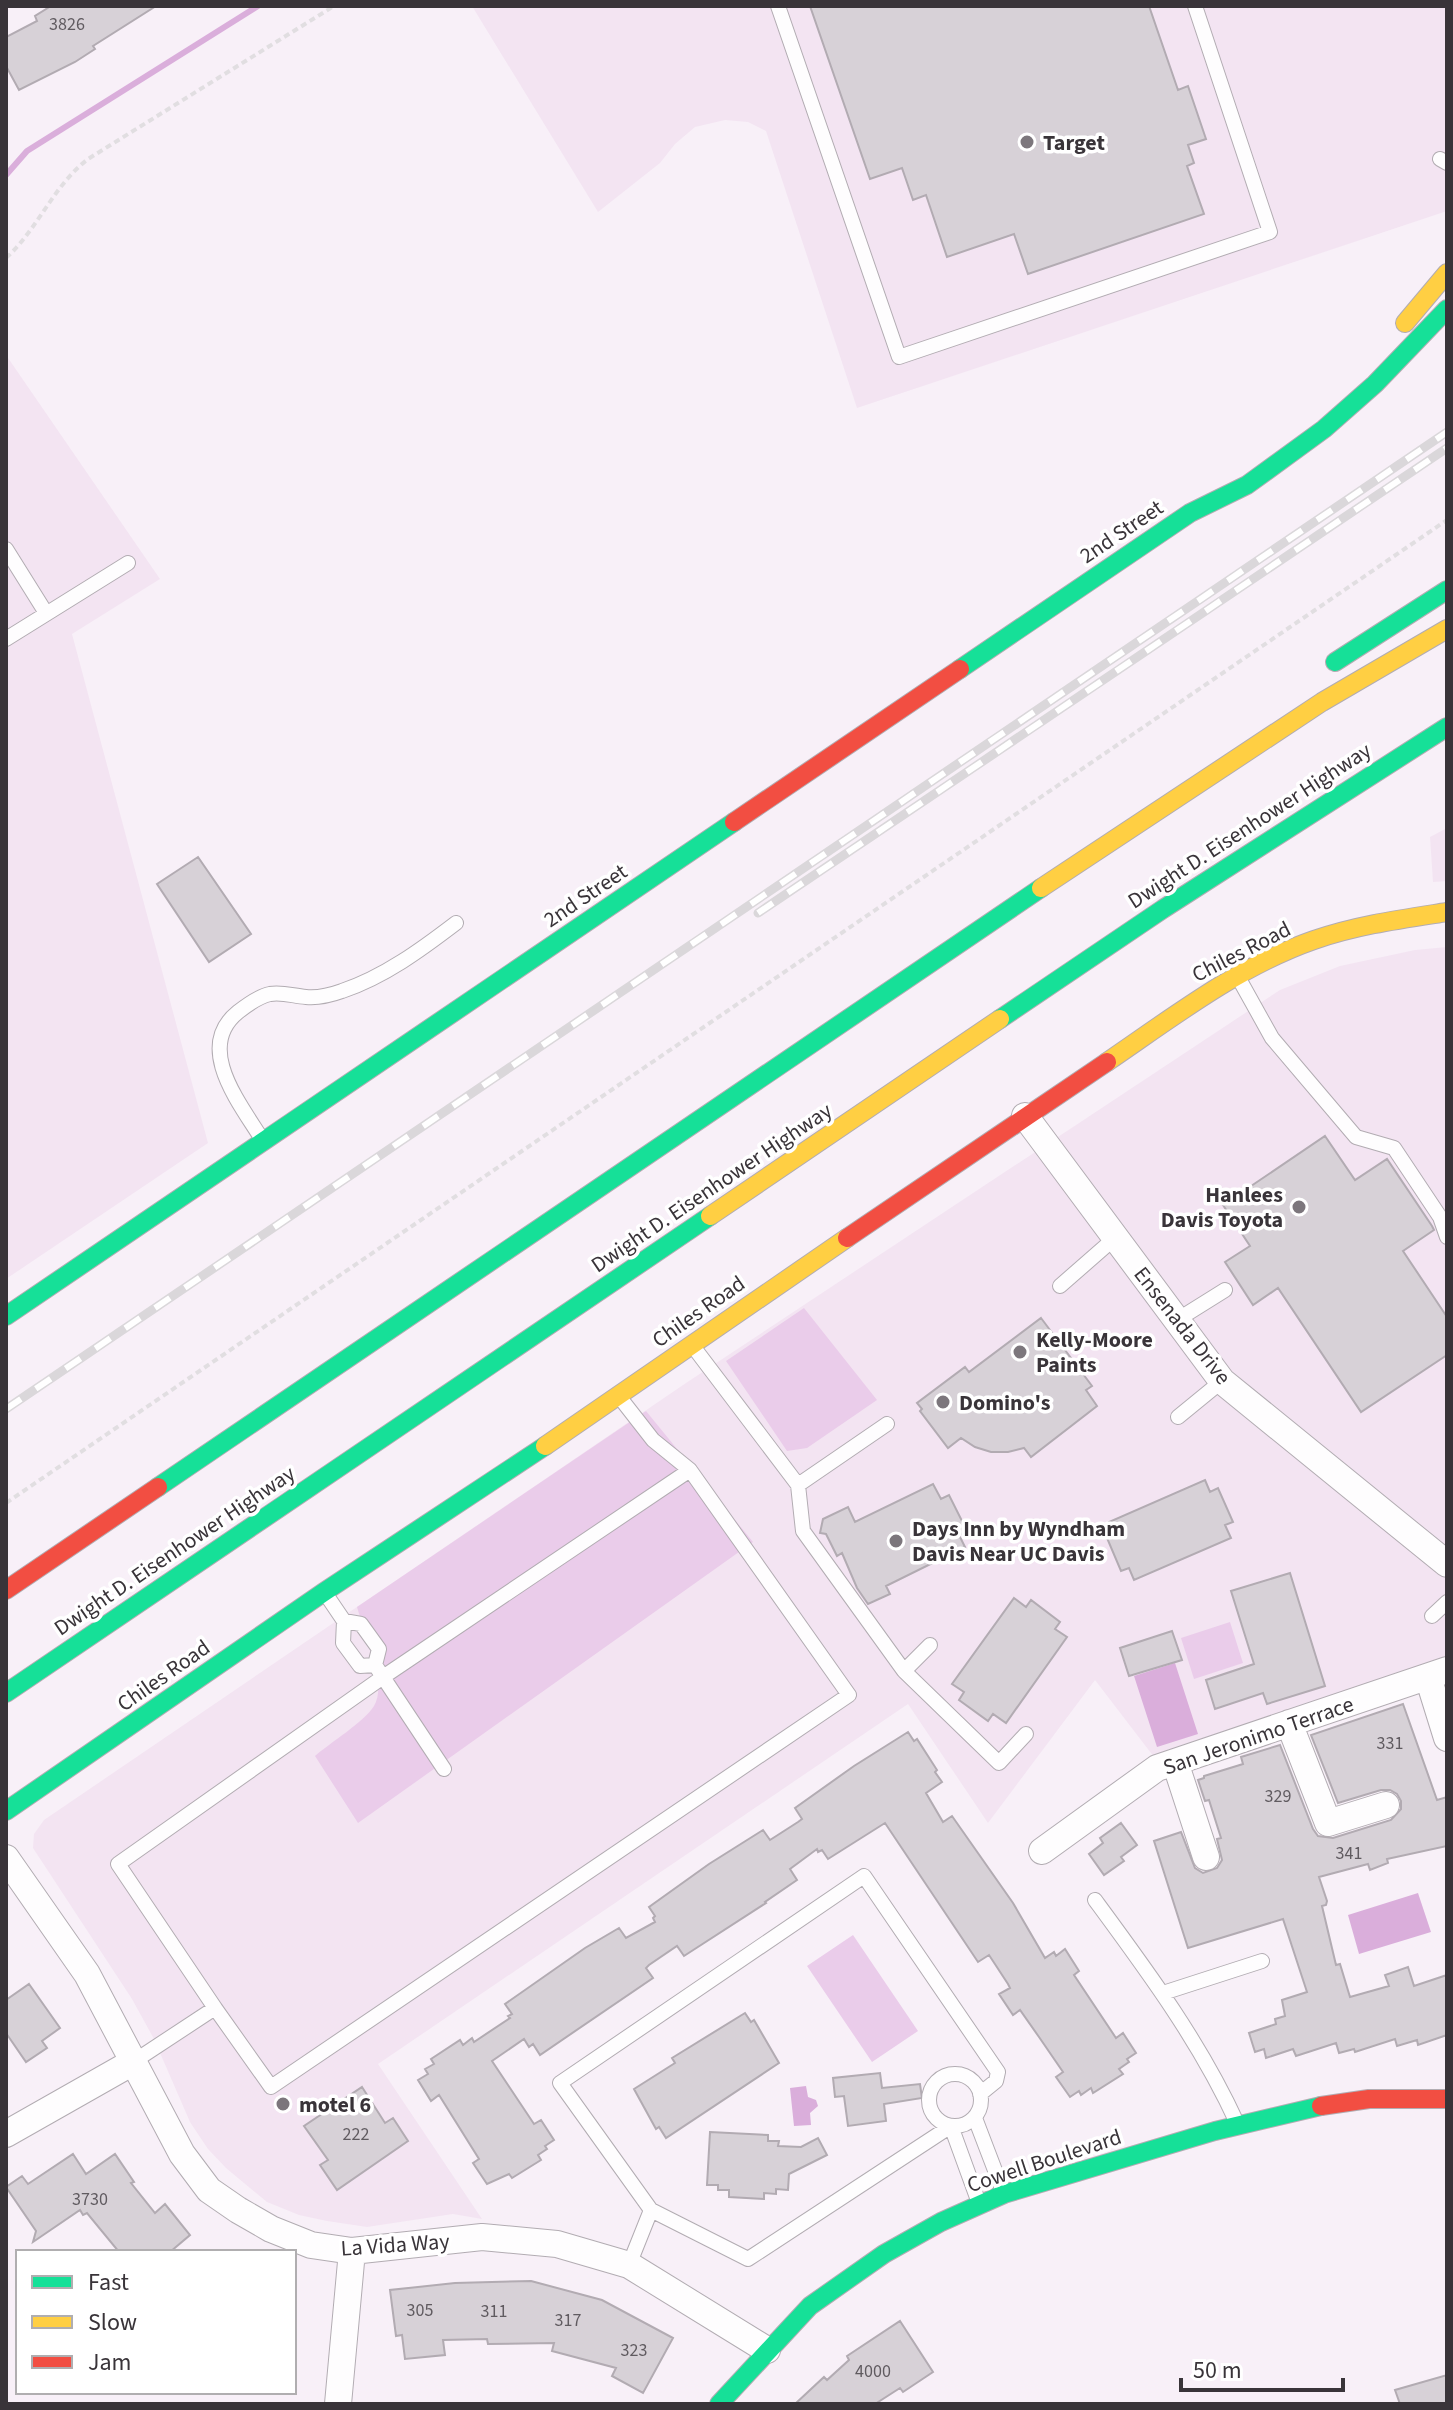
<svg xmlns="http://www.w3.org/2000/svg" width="1453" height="2410" viewBox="0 0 1453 2410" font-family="'Source Sans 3',sans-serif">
<rect width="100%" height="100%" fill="#f8f0f8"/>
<path fill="#f3e4f2" d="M472,6H1447V211L857,408L766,131L748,122L725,120L695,127L675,144L660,163L598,212Z
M6,355L160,579L72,634L208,1143L6,1279Z
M1447,828V881L1433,882L1430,837Z
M1447,947V1659L1154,1757L1095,1680L988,1823L908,1704L378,2064L482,2219L453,2214L367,2227L327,2221L299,2215L267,2202L226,2168L208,2149L190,2122L154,2039L132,1999L33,1848L34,1834L44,1820L686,1383L1280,990L1340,966L1415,950Z"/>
<path fill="#eaccea" d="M804,1308L877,1400L807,1448L787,1451L726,1361Z
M646,1411L753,1542L358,1823L315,1756C331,1742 363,1723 374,1706C388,1683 364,1632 357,1607Z
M1230,1622L1243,1663L1194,1679L1181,1638Z
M853,1935L918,2031L872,2062L807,1966Z"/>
<path fill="#daaedb" d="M1175,1663L1198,1734L1157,1747L1134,1676Z
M1418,1893L1431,1932L1359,1954L1348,1915Z
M806,2086L808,2097L816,2100L818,2106L810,2113L811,2125L794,2126L790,2088Z"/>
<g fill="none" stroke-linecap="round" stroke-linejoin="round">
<path stroke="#daaedb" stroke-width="6" d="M6,175L27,151L258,6"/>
</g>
<path fill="#d7d1d7" stroke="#b2abb2" stroke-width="2" d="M51,6H156L93,46L95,49L75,62L19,90L6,66V37L37,21L35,16Z
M810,6H1149L1178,90L1188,86L1206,139L1188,145L1194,163L1187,166L1204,214L1028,274L1014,234L947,257L926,195L913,200L902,168L870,179Z
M198,857L251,934L209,962L157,884Z
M1325,1136L1355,1180L1387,1159L1432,1226L1434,1230L1403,1251L1447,1317V1355L1361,1412L1278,1288L1253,1305L1225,1262L1250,1246L1223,1205Z
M1041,1318L1092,1386L1086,1390L1097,1406L1031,1457L1024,1448L1008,1452H991L975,1447L961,1438L948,1448L920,1411L922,1409L917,1403L965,1367L969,1372Z
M1205,1480L1210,1492L1218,1488L1233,1522L1225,1525L1231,1538L1134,1580L1129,1568L1121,1571L1107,1538L1114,1535L1109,1522Z
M933,1484L941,1499L949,1495L967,1531L959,1535L965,1547L886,1586L890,1594L868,1604L857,1588L842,1553L837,1556L826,1534L820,1533L823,1519L848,1507L855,1522Z
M1290,1573L1325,1686L1267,1704L1263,1693L1215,1709L1206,1680L1254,1664L1231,1591Z
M1014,1598L1026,1607L1031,1600L1060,1622L1055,1629L1067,1637L1006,1723L993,1714L988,1721L959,1700L964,1692L952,1684Z
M1172,1631L1182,1660L1129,1676L1120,1648Z
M1403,1704L1437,1800L1447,1797V1846L1387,1859L1388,1863L1370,1870L1368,1864L1319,1877L1327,1901L1326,1905L1322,1906L1336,1965L1340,1964L1350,1997L1389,1986L1385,1975L1408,1967L1414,1986L1447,1975V2035L1418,2045L1417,2040L1397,2046L1395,2039L1355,2052L1354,2049L1339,2053L1336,2043L1296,2056L1293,2049L1266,2058L1264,2049L1255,2052L1249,2033L1276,2024L1275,2019L1285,2016L1282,2000L1307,1992L1283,1919L1188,1948L1154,1841L1181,1832L1195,1868L1203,1873L1217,1868L1222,1860L1217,1839L1221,1838L1209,1800L1205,1801L1198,1780L1204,1778V1776L1243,1764L1241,1757L1280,1745L1313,1829L1318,1836L1333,1838L1391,1820L1401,1809V1801L1397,1794L1390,1790H1381L1338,1803L1311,1735Z
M908,1732L914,1741L917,1739L937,1770L935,1772L942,1782L926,1793L943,1822L952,1816L1013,1903L1045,1958L1054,1952L1056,1956L1065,1949L1079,1971L1074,1975L1116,2038L1123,2033L1136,2053L1127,2059L1129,2062L1119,2069L1123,2074L1093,2093L1091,2088L1081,2095L1079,2091L1070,2097L1056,2077L1063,2072L1039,2037L1020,2010L1013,2015L999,1994L1010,1988L1008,1984L989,1955L978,1962L885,1823L828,1859L822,1850L818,1852L817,1849L790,1869L797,1880L765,1902L766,1903L684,1956L677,1946L649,1965L646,1968L653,1978L540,2055L533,2044L529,2047L524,2039L492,2061L534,2124L541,2120L554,2140L545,2146L547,2149L538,2155L541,2160L512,2178L509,2174L487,2184L473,2163L479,2159L439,2095L431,2101L418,2080L428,2074L425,2069L434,2064L431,2059L460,2040L463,2045L472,2038L474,2042L510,2018L508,2016L512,2014L505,2004L585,1948L619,1928L626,1938L655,1922L653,1918L655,1916L649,1907L709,1864L763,1830L770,1840L798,1822L802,1819L795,1808L854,1766Z
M1121,1823L1137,1845L1121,1857L1124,1861L1104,1875L1089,1854L1103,1843L1100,1838Z
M29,1984L60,2028L42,2041L47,2048L26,2062L6,2033V2000Z
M745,2013L751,2022L754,2020L779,2063L666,2138L659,2127L656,2129L634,2089L675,2063L672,2058Z
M880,2073L882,2088L920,2084L922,2098L884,2104L886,2121L848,2126L844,2096L835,2097L833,2078Z
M362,2087L385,2123L393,2118L408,2141L337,2190L320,2165L328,2160L304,2126Z
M710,2132L768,2135V2141H779L778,2146L801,2147L818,2138L827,2155L789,2174L788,2190L776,2189V2194L764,2193V2199L729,2197V2190H718V2185H707Z
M73,2154L86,2174L115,2154L134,2182L131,2183L155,2213L165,2204L190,2235L170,2252H119L87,2213L83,2215L80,2210L33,2242L36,2231L6,2187L22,2176L28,2184Z
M531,2281L602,2300L673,2338L643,2393L612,2376L616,2368L552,2351L554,2343L488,2344L487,2339L443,2340L445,2355L405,2359L402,2335L396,2336L390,2290L455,2283Z
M900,2321L933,2372L903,2392L900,2388L875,2404H795L824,2377L827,2380L849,2360L847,2356Z
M1447,2375V2404H1400L1395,2390Z"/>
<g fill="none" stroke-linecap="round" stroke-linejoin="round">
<g stroke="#b2acb2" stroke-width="16">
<path id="lane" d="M778,6L899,357L1270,232L1195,6
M1440,159L1447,163
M6,549L46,613
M6,639L128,563
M1238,977L1272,1038L1356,1137L1394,1148L1440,1217L1447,1237
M263,1141C242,1106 193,1048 238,1012C247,1005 259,996 270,994C283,992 293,996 306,997C317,998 331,995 342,991C384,977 422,949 456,923
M1060,1286L1116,1237
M1177,1320L1225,1290
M692,1345L798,1485L887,1424
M1178,1417L1222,1381
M798,1485L803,1531L904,1671L930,1645
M325,1593L344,1621L343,1643L360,1666L375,1665
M1432,1616L1447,1602
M904,1671L999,1763L1026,1734
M444,1769L383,1677L690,1470
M1095,1900C1148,1972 1200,2042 1237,2123
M1163,1993L1262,1961
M215,2008L118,1864L383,1677L375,1665L379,1649L361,1624L344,1621
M133,2062L215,2008L271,2087L849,1695L690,1470L653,1440L621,1399
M929 2100a26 26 0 1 1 52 0a26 26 0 1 1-52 0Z
M975,2118L1004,2194
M979,2203L951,2126L748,2259L651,2210L560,2083L864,1876L998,2072L996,2081L980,2094
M629,2265L651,2210"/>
</g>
<g stroke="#b2acb2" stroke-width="28">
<path id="street" d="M1025,1116L1222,1381L1447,1564
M1428,1677L1447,1738
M1289,1723L1328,1823L1386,1805
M1175,1762L1206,1857
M1042,1851L1157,1768L1447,1670
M6,1858L87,1974L182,2154L209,2190L238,2210L271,2229L311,2245L352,2251L482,2237L557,2244L629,2265L767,2350
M6,2134L133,2062
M338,2404L352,2251"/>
</g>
<g stroke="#b2acb2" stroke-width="20">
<path id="fast" d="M1335,662L1447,590
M960,669L1190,513L1247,485L1324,429L1375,384L1447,309
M1000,1019L1163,909L1447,727
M6,1316L734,822
M158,1487L1041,888
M6,1693L710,1216
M6,1811L324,1592L545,1446
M719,2404L810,2306L884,2254L941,2222L1004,2194L1215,2131L1321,2106"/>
</g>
<g stroke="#b2acb2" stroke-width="20">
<path id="slow" d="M1405,323L1447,273
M1041,888L1322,702L1447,629
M1107,1062C1173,1017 1239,966 1314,940C1357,925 1402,919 1447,912
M710,1216L1000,1019
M545,1446L847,1238"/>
</g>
<g stroke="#b2acb2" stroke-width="20">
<path id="jam" d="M734,822L960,669
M847,1238L1107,1062
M6,1590L158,1487
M1321,2106L1369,2099H1447"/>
</g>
<path stroke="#e1dee1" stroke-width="4" stroke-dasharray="6 4" stroke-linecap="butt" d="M6,258C38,229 53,186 88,159L334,6
M6,1503L1447,520"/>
<use href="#lane" stroke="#fefdfe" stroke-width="14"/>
<use href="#street" stroke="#fefdfe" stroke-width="26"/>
<use href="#fast" stroke="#16e098" stroke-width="18"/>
<use href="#slow" stroke="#ffcf43" stroke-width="18"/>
<use href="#jam" stroke="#f24e42" stroke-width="18"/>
<g stroke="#dad7da" stroke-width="9">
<path id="rail" d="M758,913L1447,448
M6,1409L1447,432"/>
</g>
<use href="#rail" stroke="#fff" stroke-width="6" stroke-dasharray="18" stroke-linecap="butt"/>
</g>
<g fill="#7c767c" stroke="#fff" stroke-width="3">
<circle cx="1027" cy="142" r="8"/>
<circle cx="1299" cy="1207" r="8"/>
<circle cx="1020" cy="1352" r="8"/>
<circle cx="943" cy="1402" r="8"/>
<circle cx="896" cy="1541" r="8"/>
<circle cx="283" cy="2104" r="8"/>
</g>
<g text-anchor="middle" stroke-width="7" stroke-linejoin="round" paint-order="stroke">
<g font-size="18" fill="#605b60">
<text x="67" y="30">3826</text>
<text x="1390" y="1749">331</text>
<text x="1278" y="1802">329</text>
<text x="1349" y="1859">341</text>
<text x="356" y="2140">222</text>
<text x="90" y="2205">3730</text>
<text x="420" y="2316">305</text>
<text x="494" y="2317">311</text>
<text x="568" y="2326">317</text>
<text x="634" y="2356">323</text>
<text x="873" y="2377">4000</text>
</g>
<g font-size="22" font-weight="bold" fill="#393439" stroke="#fff" text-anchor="start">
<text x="1043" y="150">Target</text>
<text x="1283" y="1202" text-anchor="end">Hanlees<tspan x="1283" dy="25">Davis Toyota</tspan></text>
<text x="1036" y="1347">Kelly-Moore<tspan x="1036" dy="25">Paints</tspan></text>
<text x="959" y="1410">Domino's</text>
<text x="912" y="1536">Days Inn by Wyndham<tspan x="912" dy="25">Davis Near UC Davis</tspan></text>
<text x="299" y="2112">motel 6</text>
</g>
<g font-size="22" fill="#393439" stroke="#fff">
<text transform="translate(1121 531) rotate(-34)" y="8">2nd Street</text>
<text transform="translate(1249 825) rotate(-33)" y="8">Dwight D. Eisenhower Highway</text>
<text transform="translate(585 895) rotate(-34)" y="8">2nd Street</text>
<text transform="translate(1241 951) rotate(-27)" y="8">Chiles Road</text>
<text transform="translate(711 1187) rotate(-34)" y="8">Dwight D. Eisenhower Highway</text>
<text transform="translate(698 1311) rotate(-35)" y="8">Chiles Road</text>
<text transform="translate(1183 1325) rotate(52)" y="8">Ensenada Drive</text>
<text transform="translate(174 1550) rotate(-34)" y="8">Dwight D. Eisenhower Highway</text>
<text transform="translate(163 1675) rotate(-35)" y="8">Chiles Road</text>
<text transform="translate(1258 1735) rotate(-19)" y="8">San Jeronimo Terrace</text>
<text transform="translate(1044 2160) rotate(-18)" y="8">Cowell Boulevard</text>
<text transform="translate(395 2244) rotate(-4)" y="8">La Vida Way</text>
</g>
</g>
<rect width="1453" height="2410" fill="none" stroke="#393439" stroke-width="16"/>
<rect x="16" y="2250" width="280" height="144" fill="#ffffff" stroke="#b0aeb0" stroke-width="2"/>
<rect x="32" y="2276" width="40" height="12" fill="#16e098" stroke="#b0aeb0" stroke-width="2"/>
<text x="88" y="2290" font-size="24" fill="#393439">Fast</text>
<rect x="32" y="2316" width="40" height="12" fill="#ffcf43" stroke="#b0aeb0" stroke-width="2"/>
<text x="88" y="2330" font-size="24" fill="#393439">Slow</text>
<rect x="32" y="2356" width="40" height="12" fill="#f24e42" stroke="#b0aeb0" stroke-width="2"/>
<text x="88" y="2370" font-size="24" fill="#393439">Jam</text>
<path d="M1181 2378v12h162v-12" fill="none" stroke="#393439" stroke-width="4"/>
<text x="1193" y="2378" font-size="24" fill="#393439" stroke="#ffffff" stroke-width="6" paint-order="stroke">50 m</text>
</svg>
